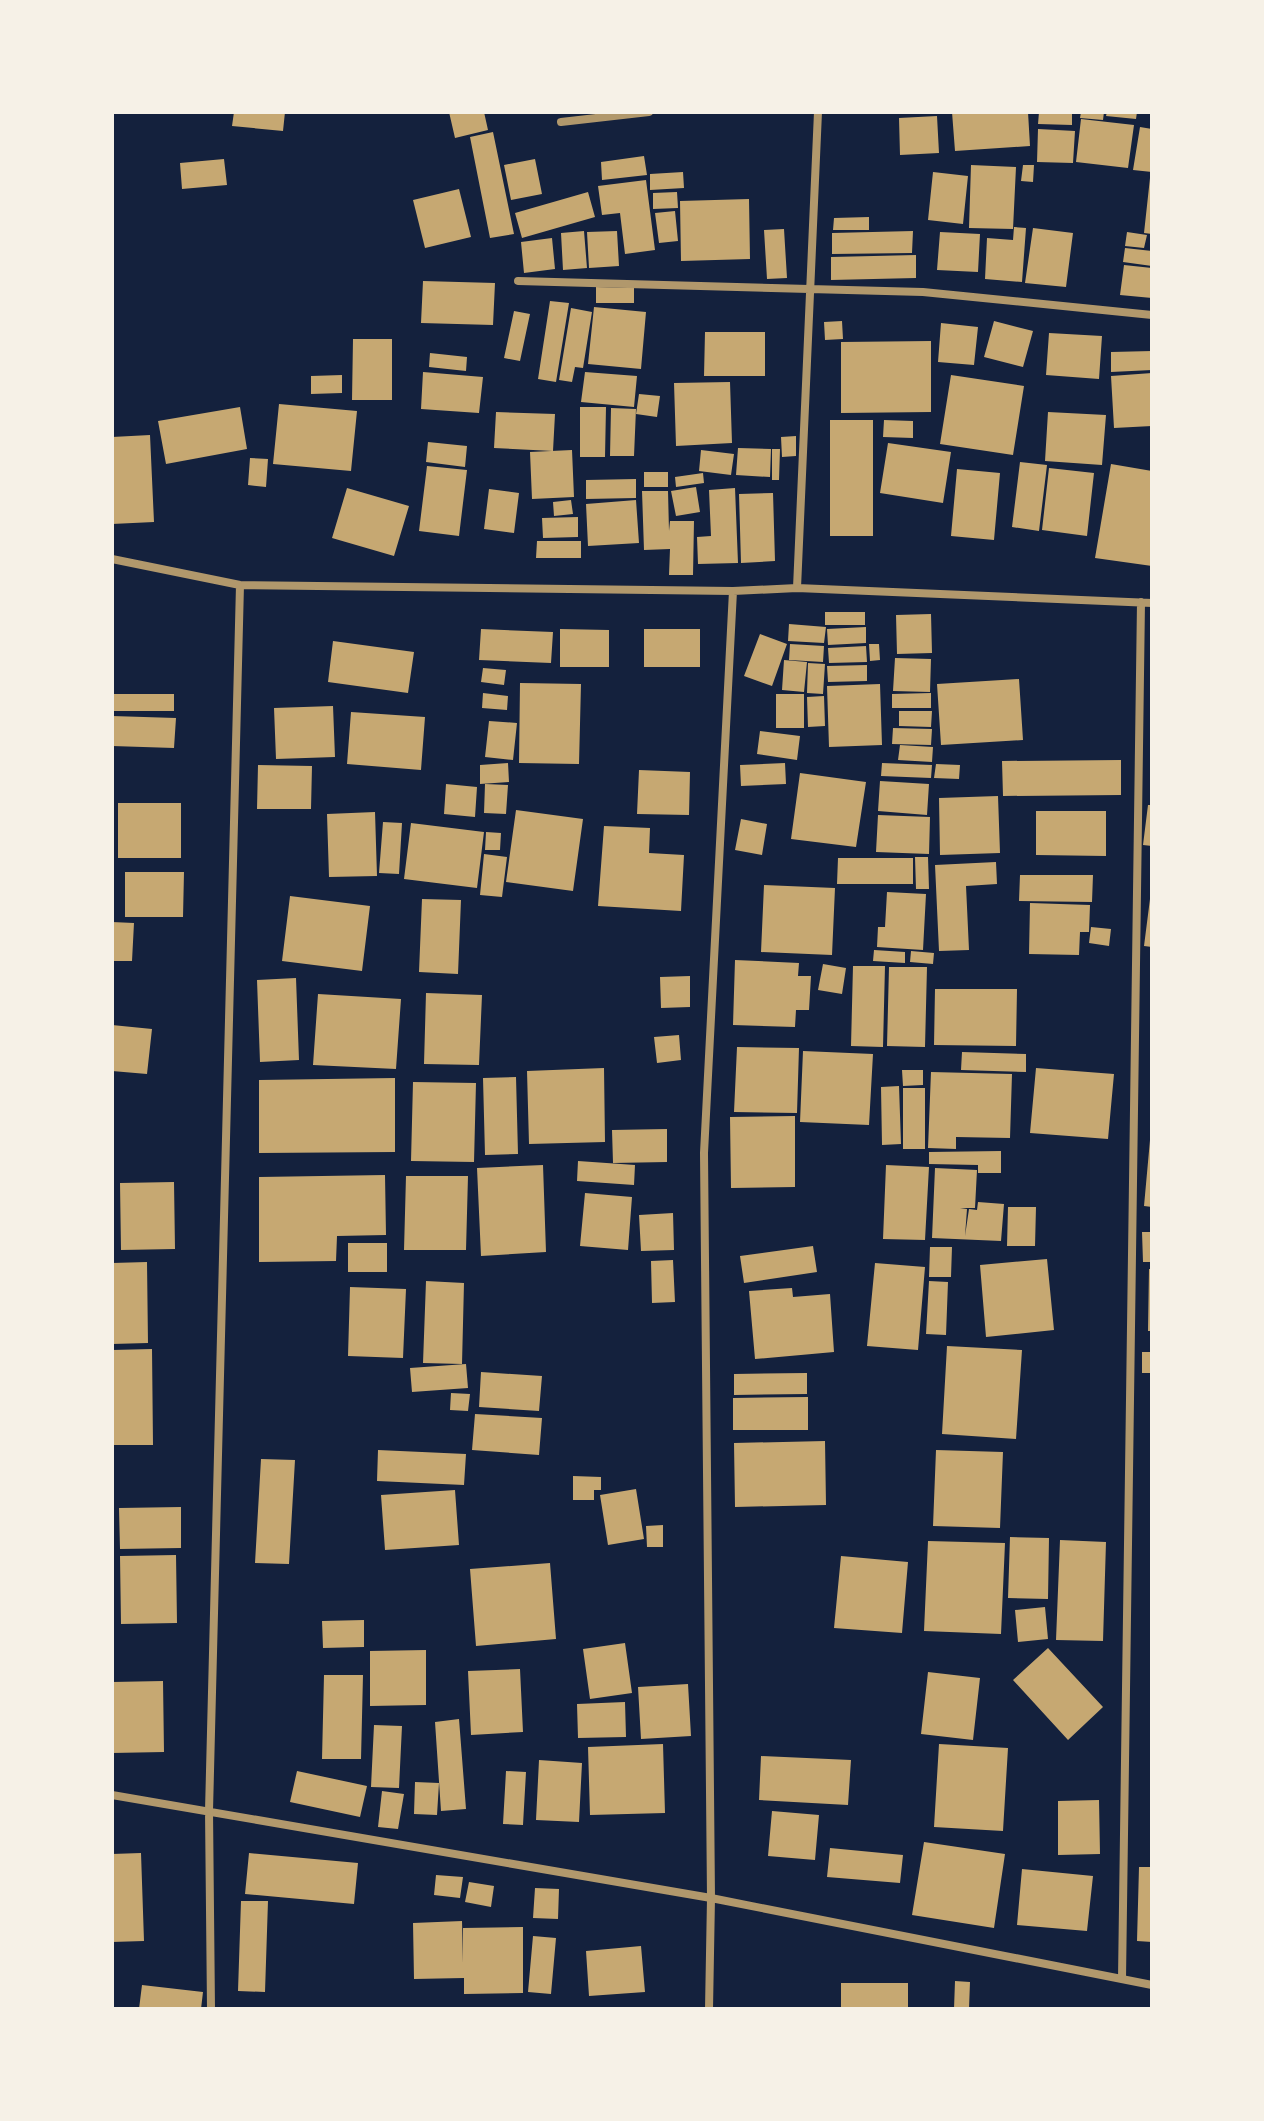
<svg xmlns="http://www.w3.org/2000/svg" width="1264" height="2121" viewBox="0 0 1264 2121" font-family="Cabin,sans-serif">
<rect width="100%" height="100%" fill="#14213d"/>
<path fill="#c6a872" d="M234,112H285L283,131L232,126Z
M449,112H484L488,130L455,138Z
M952,112H1028L1030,146L955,151Z
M1039,112H1072V125L1038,124Z
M1081,112H1104L1103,120L1080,118Z
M1107,112H1137L1136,119L1106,116Z
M937,116L939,153L900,155L899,118Z
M1081,119L1134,125L1128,168L1076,162Z
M1140,127L1152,129V172L1133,170Z
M1038,129L1075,131L1073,163L1037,162Z
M493,132L514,234L490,238L470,137Z
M644,156L647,175L602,180L601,162Z
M224,159L227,185L182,189L180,163Z
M535,159L542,194L511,200L504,165Z
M971,165L1016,167L1013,229L969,228Z
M1023,165H1034L1033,182L1021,181Z
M683,172L684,188L650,190V174Z
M933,172L968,176L963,224L928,220Z
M1150,178H1152V234L1144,233Z
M646,180L655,250L625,254L620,213L602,215L598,186Z
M459,189L471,237L425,248L413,200Z
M588,192L595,217L522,238L515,213Z
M677,192L678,208L653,209V193Z
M749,199L750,259L681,261L680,201Z
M675,211L678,241L659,243L655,213Z
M869,217V230H833L834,218Z
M1014,227L1026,228L1022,282L985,279L987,238L1013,240Z
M1033,228L1073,233L1066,287L1025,283Z
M784,229L787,278L767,279L764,230Z
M584,231L587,268L563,270L561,233Z
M617,231L619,266L589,268L587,232Z
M913,231L912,253L832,254V233Z
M940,232L980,234L978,272L937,270Z
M1127,232L1147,235L1144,248L1125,246Z
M552,238L555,269L524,273L521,242Z
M1125,248L1152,251V266L1123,262Z
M916,255V278L831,280V257Z
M1124,265L1152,268V298L1120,295Z
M423,281L495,283L493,325L421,323Z
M596,287L634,288V303H596Z
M550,301L569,303L556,382L538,379Z
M594,307L646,312L641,369L588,364Z
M571,308L592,312L583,368L575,367L572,382L559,380Z
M514,311L530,314L520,361L504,358Z
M842,321L843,339L825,340L824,322Z
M994,321L1033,331L1023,367L984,357Z
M941,323L978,327L974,365L938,362Z
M705,332H765V376H704Z
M1049,333L1102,336L1099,379L1046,375Z
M353,339H392V400H352Z
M931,341V412L841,413V342Z
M1152,351V370L1111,372V352Z
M430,353L467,357L466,371L429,367Z
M423,372L483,377L479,413L421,409Z
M585,372L637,376L634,407L581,402Z
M1152,373V426L1114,428L1111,376Z
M342,375V393L311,394V376Z
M951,375L1024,386L1013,455L940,444Z
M730,382L732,443L676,446L674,383Z
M639,394L660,396L657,417L636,414Z
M279,404L357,411L351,471L273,464Z
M240,407L247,449L166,464L158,421Z
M580,407H606L605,457H580Z
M611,408L636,409L634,456H610Z
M496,412L555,414L553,451L494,448Z
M1048,412L1106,415L1102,465L1045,461Z
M830,420H873V536H830Z
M884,420L913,421V438L883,437Z
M150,435L154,522L112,524V437Z
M796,436V456L782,457L781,437Z
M428,442L467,446L465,467L426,462Z
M888,443L951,452L943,503L880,493Z
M738,448L771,449L770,477L736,475Z
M772,449H780L779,480H772Z
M572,450L574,497L532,499L530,452Z
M701,450L734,454L731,475L699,471Z
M250,458L268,459L266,487L248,485Z
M1020,462L1047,465L1039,531L1012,527Z
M1111,464L1152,471V566L1095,558Z
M427,466L467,470L459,536L419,531Z
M1049,468L1094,473L1087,536L1042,530Z
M957,469L1000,473L994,540L951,536Z
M644,472H668V487H644Z
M703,473L704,483L676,487L675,477Z
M636,479V498L586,499V480Z
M696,487L700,512L676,516L671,491Z
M347,488L409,506L394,556L332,538Z
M735,488L738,563L698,564L697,537L711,536L709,490Z
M489,489L519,493L514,533L484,529Z
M642,491H668L669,531L670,521H694L693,575H669L670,549L644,550Z
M773,493L775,561L741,563L739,494Z
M571,500L573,514L554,516L553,502Z
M636,500L639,543L588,546L586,504Z
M578,517V537L543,538L542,518Z
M537,541H581V558H536Z
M825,612H865V625H825Z
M931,614L932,653L897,654L896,615Z
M789,624L826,627L824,643L788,641Z
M866,627V643L828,645L827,629Z
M481,629L553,632L551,663L479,660Z
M560,629L609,630V667H560Z
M644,629H700V667H644Z
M760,634L787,644L772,686L744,676Z
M333,641L414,652L408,693L328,682Z
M790,644L824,646L823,662L789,660Z
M869,644H879L880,660L870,661Z
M866,646L867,662L829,663L828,648Z
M895,658L931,659L930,692L893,691Z
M784,660L807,662L804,692L782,690Z
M808,663L825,664L823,694L807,693Z
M867,665V681L828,682L827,666Z
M483,668L506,670L504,685L481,682Z
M1019,679L1023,740L941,745L937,684Z
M520,683L581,684L579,764L519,763Z
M880,684L882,745L829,747L827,686Z
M483,693L508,696L507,710L482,708Z
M931,693V708H892V694Z
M112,694H174V711H112Z
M776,694H804V728H776Z
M824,696L825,726L808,727L807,697Z
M333,706L335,757L276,759L274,708Z
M899,711H932L931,727L899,726Z
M351,712L425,717L421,770L347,764Z
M112,716L176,718L174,748L112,746Z
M489,721L517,723L513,760L485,757Z
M893,728L932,729L931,745L892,744Z
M760,731L800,736L797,760L757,754Z
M900,745L933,747L932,762L898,760Z
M1121,760V795L1003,796L1002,761Z
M508,763L509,782L480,784V765Z
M785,763L786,784L741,786L740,765Z
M882,763L932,765L931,778L881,776Z
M936,764L960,765L959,779L934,778Z
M258,765L312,766L311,809H257Z
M639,770L690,772L689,815L637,814Z
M800,773L866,782L856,847L791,839Z
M880,781L929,784L927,815L878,811Z
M446,784L477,787L475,817L444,814Z
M485,784L508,785L506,814L484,813Z
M998,796L1000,853L940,855L939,798Z
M118,803H181V858H118Z
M1148,805H1152V846L1143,845Z
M516,810L583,819L573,891L506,882Z
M1036,811H1106V856L1036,855Z
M375,812L377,876L329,877L327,814Z
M878,815L930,817L929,854L876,852Z
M741,819L767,824L762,855L735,850Z
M383,822L402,823L399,874L379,873Z
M411,823L484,832L477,888L404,879Z
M604,826L650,828L649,853L684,855L681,911L598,906Z
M486,832L501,833L500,850H485Z
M484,854L507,857L502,897L480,895Z
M915,857H928L929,889H916Z
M838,858H913V884H837Z
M996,862L997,884L966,886L969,950L939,951L935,865Z
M125,872H184L183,917H125Z
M1020,875H1093L1092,902L1019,901Z
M764,885L835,888L832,955L761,952Z
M887,892L926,894L923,950L877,947L878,927H885Z
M290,896L370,906L362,971L282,961Z
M422,899L461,900L458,974L419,972Z
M1150,899H1152V947L1144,946Z
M1030,903L1090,905L1089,932H1080L1079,955L1029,954Z
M112,922L134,923L132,961H112Z
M1091,927L1111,929L1109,946L1089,943Z
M874,950L905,952V963L873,961Z
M911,951L934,953L933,964L910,962Z
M735,960L799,963L798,976H811L809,1010H796L795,1027L733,1025Z
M823,964L846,968L842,994L818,990Z
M853,966H885L883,1047L851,1046Z
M889,967H927L925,1047L887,1046Z
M690,976V1007L661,1008L660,977Z
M296,978L299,1060L260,1062L257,980Z
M935,989H1017L1016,1046L934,1045Z
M426,993L482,995L479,1065L424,1064Z
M318,994L401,999L396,1069L313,1065Z
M112,1025L152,1029L147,1074L112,1071Z
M679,1035L681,1060L657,1063L654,1037Z
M737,1047L799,1048L797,1113L734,1112Z
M803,1051L873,1054L869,1125L800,1122Z
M962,1052L1026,1054V1072L961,1070Z
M604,1068L605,1142L529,1144L527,1071Z
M1036,1068L1114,1074L1108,1139L1030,1133Z
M902,1070H923V1085L903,1086Z
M931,1072L1012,1074L1010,1138L956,1137V1149L928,1148Z
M516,1077L518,1154L485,1155L483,1078Z
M395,1078V1152L259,1153V1080Z
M413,1082L476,1083L474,1162L411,1161Z
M899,1086L901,1144L882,1145L881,1087Z
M903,1088H925V1149H903Z
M795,1116V1187L731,1188L730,1117Z
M667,1129V1162L613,1163L612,1130Z
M1150,1140H1152V1207L1144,1206Z
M1001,1151V1173H978V1165L929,1164V1152Z
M578,1161L635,1165L634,1185L577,1181Z
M543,1165L546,1252L481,1256L477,1168Z
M886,1165L929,1167L925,1240L883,1239Z
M935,1168L977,1170L975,1208H960L967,1209L965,1236L969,1209L977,1210L978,1202L1004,1204L1001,1241L932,1238Z
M385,1175L386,1235L337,1236L336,1261L259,1262V1177Z
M406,1176H468L466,1250H404Z
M174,1182L175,1249L121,1250L120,1183Z
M585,1193L632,1197L628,1250L580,1246Z
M1008,1207H1036L1035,1246H1007Z
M673,1213L674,1250L641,1251L639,1215Z
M1142,1232H1152V1262H1143Z
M348,1243H387V1272H348Z
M813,1246L817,1272L744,1283L740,1256Z
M930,1247H952L951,1277H929Z
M1047,1259L1054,1330L986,1337L980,1265Z
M673,1260L675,1302L652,1303L651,1261Z
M147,1262L148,1343L112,1344V1263Z
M875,1263L925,1267L918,1350L867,1346Z
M1149,1269H1152V1331H1148Z
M426,1281L464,1283L462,1364L423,1363Z
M929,1281L948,1282L946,1335L926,1334Z
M350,1287L406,1289L403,1358L348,1356Z
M792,1288L793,1297L830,1294L834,1352L755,1359L749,1291Z
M947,1346L1022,1350L1016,1439L942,1434Z
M152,1349L153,1445H112V1350Z
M1142,1352H1152V1373H1142Z
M466,1364L468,1388L412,1392L410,1368Z
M481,1372L542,1376L539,1411L479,1407Z
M807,1373V1394L734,1395V1374Z
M451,1393L470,1394L468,1411L450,1410Z
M808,1397V1430H733V1398Z
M475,1414L542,1418L539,1455L472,1450Z
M825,1441L826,1505L735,1507L734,1443Z
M378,1450L466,1454L464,1485L377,1481Z
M936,1450L1003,1452L1000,1528L933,1526Z
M261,1459L295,1460L289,1564L255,1563Z
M573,1476L601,1477V1490H594V1500H573Z
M636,1489L644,1539L608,1545L600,1495Z
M455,1490L459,1545L385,1550L381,1495Z
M181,1507V1548L120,1549L119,1508Z
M663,1525V1547H647L646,1526Z
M1010,1537L1049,1538L1048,1599L1008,1598Z
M1060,1540L1106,1542L1103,1641L1056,1640Z
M928,1541L1005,1543L1001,1634L924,1631Z
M176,1555L177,1623L121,1624L120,1556Z
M841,1556L908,1562L902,1633L834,1628Z
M550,1563L556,1639L476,1646L470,1569Z
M1045,1607L1048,1639L1018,1642L1015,1610Z
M364,1620V1647L323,1648L322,1621Z
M625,1643L632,1693L590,1699L583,1649Z
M1048,1648L1103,1707L1068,1740L1013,1680Z
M426,1650V1705L370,1706V1651Z
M520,1669L523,1732L471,1735L468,1671Z
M928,1672L980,1678L973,1740L921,1734Z
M324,1675H363L361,1759H322Z
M163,1681L164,1752L112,1753V1682Z
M688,1684L691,1736L641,1739L638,1687Z
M625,1702L626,1737L578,1738L577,1704Z
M459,1719L466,1809L441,1811L435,1722Z
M374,1725L402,1726L399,1788L371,1787Z
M663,1744L665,1813L590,1815L588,1747Z
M939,1744L1008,1748L1003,1831L934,1827Z
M761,1756L851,1760L848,1805L759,1800Z
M539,1760L582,1763L579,1822L536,1820Z
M297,1771L367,1786L360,1817L290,1802Z
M506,1771L526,1772L523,1825L503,1824Z
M415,1782L439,1783L437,1815L414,1814Z
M382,1791L404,1794L398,1829L378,1827Z
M1099,1800L1100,1854L1058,1855V1801Z
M772,1811L819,1815L815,1860L768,1856Z
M924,1842L1005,1854L994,1928L912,1915Z
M830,1848L903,1855L900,1883L827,1877Z
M141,1853L144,1941L112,1942V1854Z
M249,1853L358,1863L354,1904L245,1894Z
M1139,1867H1152V1942L1137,1941Z
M1022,1869L1093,1876L1087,1931L1017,1925Z
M436,1875L463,1877L460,1898L434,1895Z
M469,1882L494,1886L491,1907L465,1902Z
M535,1888L559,1889L558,1919L533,1918Z
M241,1901H268L265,1992L238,1991Z
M462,1921L463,1963V1928L523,1927V1993L464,1994V1978L414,1979L413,1923Z
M533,1936L556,1938L551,1994L528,1992Z
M641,1946L645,1992L589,1996L586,1951Z
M955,1981L970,1982L969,2009H954Z
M841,1983H908V2009H841Z
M142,1985L203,1992L201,2009H139Z"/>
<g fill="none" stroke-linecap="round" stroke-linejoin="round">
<path stroke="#b1986c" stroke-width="8" d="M561,122L649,112
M518,281L923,292L1152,315
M112,559L240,585L733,591L797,588L1152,603
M797,588L818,112
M112,1795L711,1898L1152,1985
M1122,1979L1141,602
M211,2009L209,1811L240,585
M709,2009L711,1898L704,1153L733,591"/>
</g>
<rect width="1264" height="2121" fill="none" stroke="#f6f1e7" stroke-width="228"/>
</svg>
